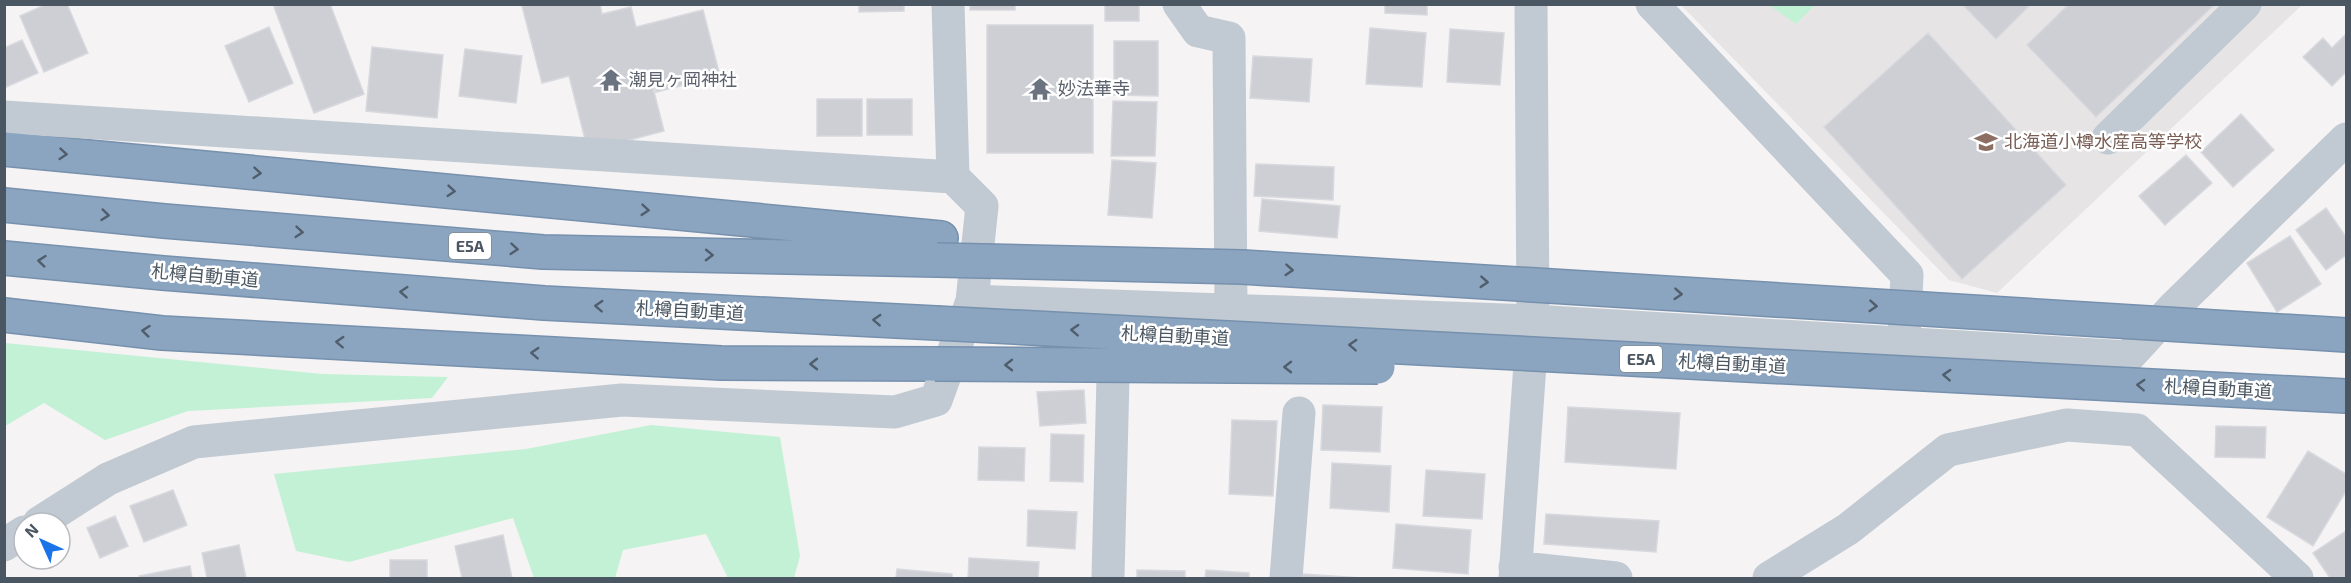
<svg xmlns="http://www.w3.org/2000/svg" width="2351" height="583" viewBox="0 0 2351 583" font-family="'Exo 2','Noto Sans JP',sans-serif">
<rect width="100%" height="100%" fill="#f5f3f3"/>
<path fill="#e6e4e5" d="M1681,5H2302L1997,293L1949,280Z"/>
<path fill="#c3f1d5" d="M1769,5H1815L1796,24Z
M5,343L322,374L448,377L432,398L188,411L105,440L44,403L5,426Z
M651,425L780,437L800,556L794,578H728L706,534L623,550L615,578H534L513,518L349,562L296,551L274,474L526,449Z"/>
<path fill="#cdcfd5" stroke="#d7d9de" stroke-width="1.5" d="M47,4H67L88,53L44,72L20,16Z
M281,4H330L364,94L314,113L274,7Z
M527,4H600L602,14L631,7L636,27L703,10L720,76L656,92L652,75L650,76L664,131L588,151L569,76L542,83L522,6Z
M859,4H904V11L859,12Z
M970,4H1015V10H970Z
M1105,4H1139V21H1105Z
M1385,4H1427V15L1385,13Z
M1962,4H2031L1996,39Z
M2069,4H2215L2096,117L2027,45Z
M987,25H1093V153H987Z
M269,27L293,83L249,102L225,46Z
M1370,28L1426,33L1422,87L1366,84Z
M1450,29L1504,33L1500,85L1447,82Z
M1928,33L2066,185L1962,279L1824,127Z
M2346,34V72L2332,86L2303,57L2323,38L2332,48Z
M22,40L38,73L4,88V48Z
M1114,41H1158V96L1114,95Z
M372,47L443,55L437,118L366,111Z
M465,49L522,56L516,103L459,96Z
M1253,56L1312,59L1309,102L1250,98Z
M817,99H862V136H817Z
M867,99H912V135H867Z
M1113,101L1157,102L1155,156H1111Z
M2241,114L2274,150L2233,187L2201,152Z
M2186,155L2212,183L2165,225L2139,196Z
M1112,160L1156,163L1152,218L1108,215Z
M1256,164L1334,167L1333,200L1254,196Z
M1262,199L1340,206L1337,238L1259,231Z
M2326,208L2346,237V255L2326,270L2296,230Z
M2290,236L2321,284L2277,312L2247,263Z
M1084,390L1086,423L1040,426L1037,392Z
M1323,405L1382,407L1380,452L1321,450Z
M1568,407L1680,413L1676,469L1565,462Z
M1232,420L1277,421L1273,496L1229,494Z
M2216,426L2266,427L2265,458L2215,457Z
M1051,434L1084,435L1083,482L1050,481Z
M979,447L1025,448L1024,481L978,480Z
M2308,451L2346,474V491L2313,546L2267,517Z
M1332,463L1391,466L1389,512L1330,508Z
M1426,470L1485,474L1482,519L1423,516Z
M173,490L187,525L144,542L130,506Z
M1028,510L1077,512L1075,549L1027,546Z
M1546,514L1659,521L1656,552L1544,544Z
M115,516L128,546L100,558L87,528Z
M1396,524L1471,530L1468,574L1393,568Z
M2346,531V578H2330L2313,553Z
M503,535L512,578H462L455,546Z
M239,545L246,578H207L202,553Z
M969,558L1039,562L1038,578H968Z
M390,560H427V578H390Z
M190,566L192,578H140L139,576Z
M897,569L952,574V578H896Z
M1137,570L1185,571V578H1137Z
M1206,570L1249,573V578H1205Z
M1303,574L1362,578H1302Z"/>
<g fill="none" stroke-linecap="round" stroke-linejoin="round">
<g stroke="#7690ad" stroke-width="36">
<path id="highway" d="M4,149L941,238
M4,205L164,221L543,252L937,260
M4,258L163,273L544,303L936,323
M4,315L162,333L721,363L935,364"/>
</g>
<path stroke="#c1cad2" stroke-width="33" d="M948,4L953,177
M1179,4L1198,31L1229,38L1231,310
M1652,4L1907,275L1904,337
M4,117L953,177L982,206L972,301L936,400L895,412L622,400L194,442L108,479L39,523
M2108,138L2245,4
M972,301L1533,321L2128,357L2174,307L2346,139
M4,545L24,532
M1515,567L1616,578
M1108,578L1114,337
M1286,578L1299,413
M1515,578L1533,321L1531,4
M1769,578L1848,529L1948,450L2067,425L2137,430L2297,578"/>
<use href="#highway" stroke="#8ba5c1" stroke-width="33"/>
<g stroke="#7690ad" stroke-width="36" stroke-linecap="butt">
<path id="highway-bridge" d="M937,260L1242,267L2346,335
M936,323L2346,396
M935,364L1378,367"/>
</g>
<use href="#highway-bridge" stroke="#8ba5c1" stroke-width="33"/>
</g>
<defs><path id="oneway-chevron" d="M-2-3.5L2.5 0L-2 3.5" fill="none" stroke-width="1.6" stroke-linecap="round" stroke-linejoin="round" transform="scale(1.5)"/></defs>
<g stroke="#505e6b">
<use href="#oneway-chevron" transform="translate(63 154) rotate(5)"/>
<use href="#oneway-chevron" transform="translate(257 173) rotate(5)"/>
<use href="#oneway-chevron" transform="translate(451 191) rotate(5)"/>
<use href="#oneway-chevron" transform="translate(645 210) rotate(5)"/>
<use href="#oneway-chevron" transform="translate(105 215) rotate(6)"/>
<use href="#oneway-chevron" transform="translate(299 232) rotate(5)"/>
<use href="#oneway-chevron" transform="translate(514 249) rotate(5)"/>
<use href="#oneway-chevron" transform="translate(709 255) rotate(1)"/>
<use href="#oneway-chevron" transform="translate(42 261) rotate(-174)"/>
<use href="#oneway-chevron" transform="translate(1289 270) rotate(4)"/>
<use href="#oneway-chevron" transform="translate(1484 282) rotate(4)"/>
<use href="#oneway-chevron" transform="translate(404 292) rotate(-176)"/>
<use href="#oneway-chevron" transform="translate(1678 294) rotate(4)"/>
<use href="#oneway-chevron" transform="translate(599 306) rotate(-177)"/>
<use href="#oneway-chevron" transform="translate(1873 306) rotate(4)"/>
<use href="#oneway-chevron" transform="translate(877 320) rotate(-177)"/>
<use href="#oneway-chevron" transform="translate(1075 330) rotate(-177)"/>
<use href="#oneway-chevron" transform="translate(146 331) rotate(-174)"/>
<use href="#oneway-chevron" transform="translate(340 342) rotate(-177)"/>
<use href="#oneway-chevron" transform="translate(1353 345) rotate(-177)"/>
<use href="#oneway-chevron" transform="translate(535 353) rotate(-177)"/>
<use href="#oneway-chevron" transform="translate(814 364) rotate(-180)"/>
<use href="#oneway-chevron" transform="translate(1009 365) rotate(-180)"/>
<use href="#oneway-chevron" transform="translate(1288 367) rotate(-180)"/>
<use href="#oneway-chevron" transform="translate(1947 375) rotate(-177)"/>
<use href="#oneway-chevron" transform="translate(2141 385) rotate(-177)"/>
</g>
<defs>
<g id="temple-bare" transform="scale(1.8)"><path d="M0-6L5-2H3V0L6.5 2.5H4V6H1.5V3h-3V6H-4V2.5H-6.5L-3 0V-2H-5Z" fill="#6b7280" stroke="#fff" stroke-width="2.5" paint-order="stroke"/></g>
<g id="school-bare" transform="scale(1.8)"><path d="M0-5L7-2L0 1L-7-2ZM-4 1L0 2.5L4 1V4Q0 6-4 4Z" fill="#8d6e63" stroke="#fff" stroke-width="2.5" paint-order="stroke"/></g>
</defs>
<g fill-rule="evenodd">
<use href="#temple-bare" x="611" y="80"/>
<use href="#temple-bare" x="1040" y="89"/>
<use href="#school-bare" x="1986" y="142"/>
</g>
<g text-anchor="middle" stroke-width="5" stroke-linejoin="round" paint-order="stroke">
<g fill="#fff" stroke="#808990" stroke-width="1.5">
<rect x="449" y="233" width="42" height="26" rx="4.5"/>
<rect x="1620" y="346" width="42" height="26" rx="4.5"/>
</g>
<g font-size="16" font-weight="bold" fill="#4a5661">
<text x="470" y="252">E5A</text>
<text x="1641" y="365">E5A</text>
</g>
<g font-size="18" fill="#5b616d" stroke="#fff" text-anchor="start">
<text x="629" y="86">潮見ヶ岡神社</text>
<text x="1058" y="95">妙法華寺</text>
</g>
<g font-size="18" fill="#785e54" stroke="#fff" text-anchor="start">
<text x="2004" y="148">北海道小樽水産高等学校</text>
</g>
<g font-size="18" fill="#4a5661" stroke="#fff">
<text transform="translate(205 276) rotate(5)" y="6">札樽自動車道</text>
<text transform="translate(690 311) rotate(3)" y="6">札樽自動車道</text>
<text transform="translate(1175 336) rotate(3)" y="6">札樽自動車道</text>
<text transform="translate(1732 364) rotate(3)" y="6">札樽自動車道</text>
<text transform="translate(2218 389) rotate(3)" y="6">札樽自動車道</text>
</g>
</g>
<rect width="2351" height="583" fill="none" stroke="#4a5661" stroke-width="12"/>
<g transform="translate(42 541) rotate(315)"><circle r="28" fill="#ffffff" stroke="#b7bbc0" stroke-width="1.5"/>
<path d="M0-4.5L10 22L0 15L-10 22Z" fill="#1a73e8"/>
<text y="-9" font-size="16" font-weight="bold" text-anchor="middle" fill="#4a5661">N</text>
</g>
</svg>
